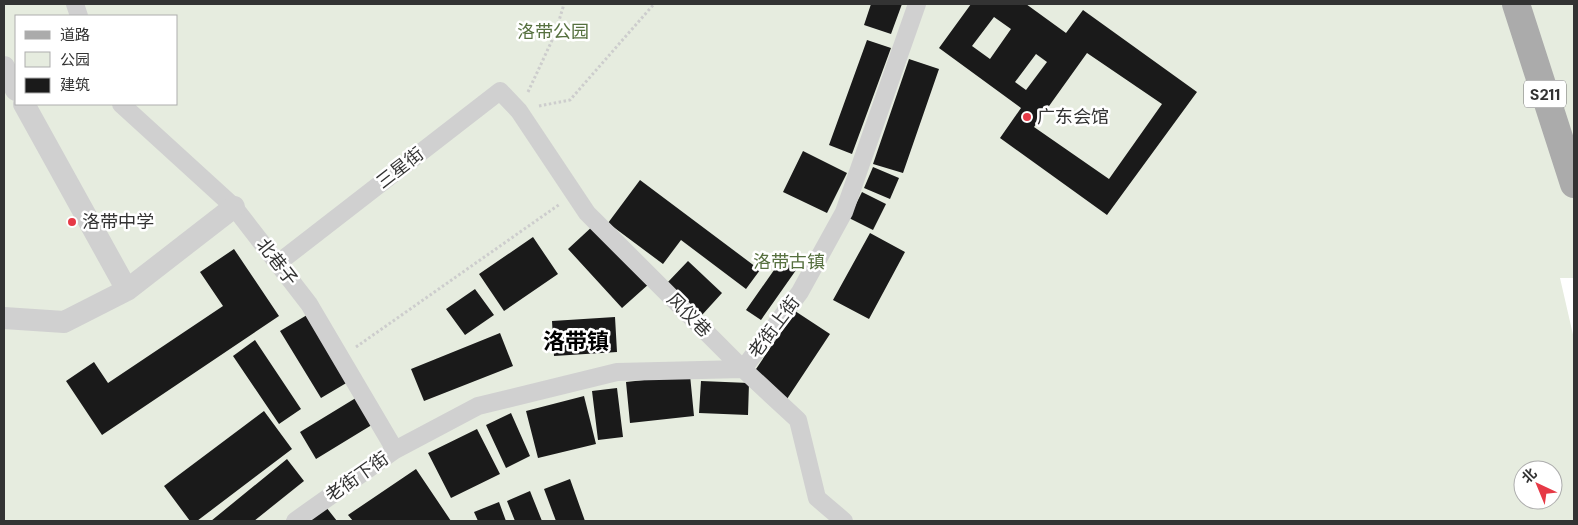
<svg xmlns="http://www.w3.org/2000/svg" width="1578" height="525" viewBox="0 0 1578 525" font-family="'DM Sans','Noto Sans SC',sans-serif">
<rect width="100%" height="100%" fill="#fff"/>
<path fill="#e6ecdf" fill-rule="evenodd" d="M4,4H1574V278H1560L1574,339V521H4ZM16,16H176V104H16ZM1523,470H1553V500H1523Z"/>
<path fill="#1a1a1a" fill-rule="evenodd" d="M871,4H902L891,34L864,25Z
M971,4H1026L1066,33L1083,10L1197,92L1107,215L1000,138L1021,108L939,48ZM994,17L1011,29L990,59L972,46ZM1087,53L1162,104L1109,179L1034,127ZM1036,54L1047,62L1026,90L1015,82Z
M867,40L891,48L852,154L829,145Z
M909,59L939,69L903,173L873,164Z
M803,151L847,173L827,213L783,192Z
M873,167L899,178L890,199L864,188Z
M640,180L760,270L746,289L681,240L663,264L608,223Z
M862,192L886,204L873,230L849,218Z
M595,224L650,283L622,308L568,249Z
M870,233L905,252L869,319L833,300Z
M533,237L558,274L504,311L479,274Z
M234,249L279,316L102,435L66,381L94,362L108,383L223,306L200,272Z
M786,253L801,263L761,320L746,310Z
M688,261L722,293L702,315L667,283Z
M475,289L494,315L465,335L446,309Z
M795,311L830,334L787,399L752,375Z
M307,315L348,382L321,398L280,331Z
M615,317L617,352L554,356L552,321Z
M500,333L513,366L424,401L411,369Z
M255,340L301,409L279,424L233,356Z
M690,375L694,416L630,423L626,382Z
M701,381L749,383L748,415L699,413Z
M617,388L623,437L598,440L592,391Z
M359,396L375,423L316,459L300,432Z
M584,396L596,444L538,458L526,411Z
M264,411L292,449L197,521H190L164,486Z
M511,413L530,456L506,468L486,425Z
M477,429L500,474L451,498L428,453Z
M287,459L304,481L254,521H211Z
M416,469L451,521H353L348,515Z
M570,479L585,521H556L544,489Z
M530,491L542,521H515L507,501Z
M499,502L506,521H478L474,512Z
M326,507L337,521H306Z"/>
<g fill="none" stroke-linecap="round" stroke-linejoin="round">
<path stroke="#cdcdcd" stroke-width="3" stroke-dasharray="2.5 2.5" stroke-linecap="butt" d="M528,92L555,34L564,4
M539,106L570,100L654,4
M356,347L560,204"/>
<path stroke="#d0d0d0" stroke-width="18" d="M75,4L79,16
M121,104L234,207L309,304L395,450
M278,263L500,91L519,111L587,213L743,369L798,420L817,498L844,521
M295,521L395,450L478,406L617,372L743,369L800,292L844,212L917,4"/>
<path stroke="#d0d0d0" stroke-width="22" d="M4,67L16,90
M127,290L234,207
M4,318L64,322L127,290L24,104"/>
<path stroke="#ababab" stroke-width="28" d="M1516,4L1574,184"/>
</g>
<g fill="#e63946" stroke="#fff" stroke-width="2">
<circle cx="1027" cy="117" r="5"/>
<circle cx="72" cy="222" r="5"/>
</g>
<g text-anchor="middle" stroke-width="5" stroke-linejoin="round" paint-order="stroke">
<rect fill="#fff" stroke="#707070" stroke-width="1" x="1524" y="80.5" width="42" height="27" rx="4"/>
<g font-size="16" font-weight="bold" fill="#333">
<text x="1545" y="100">S211</text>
</g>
<g font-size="18" fill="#56703f" stroke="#fff">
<text x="553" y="38">洛带公园</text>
<text x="789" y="268">洛带古镇</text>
</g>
<g font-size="18" fill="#333" stroke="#fff" text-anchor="start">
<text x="1037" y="123">广东会馆</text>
<text x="82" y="228">洛带中学</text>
</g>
<g font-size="18" fill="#333" stroke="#fff">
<text transform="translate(400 168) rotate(-38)" y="6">三星街</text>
<text transform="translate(277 262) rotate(52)" y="6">北巷子</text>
<text transform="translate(689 315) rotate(45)" y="6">风仪巷</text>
<text transform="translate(774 327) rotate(-53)" y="6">老街上街</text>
<text transform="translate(357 477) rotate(-35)" y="6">老街下街</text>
</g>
<g font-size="22" font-weight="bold" fill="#000" stroke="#fff">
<text x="576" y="349">洛带镇</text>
</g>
</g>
<rect width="1578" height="525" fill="none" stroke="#333333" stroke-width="10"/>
<rect x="15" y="15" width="162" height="90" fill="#ffffff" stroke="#adadad"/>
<rect x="25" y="31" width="25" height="8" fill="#ababab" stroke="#adadad"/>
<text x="60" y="40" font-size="15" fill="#333333">道路</text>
<rect x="25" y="52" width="25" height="15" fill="#e6ecdf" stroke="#adadad"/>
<text x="60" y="65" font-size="15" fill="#333333">公园</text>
<rect x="25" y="78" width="25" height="15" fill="#1a1a1a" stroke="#adadad"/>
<text x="60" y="90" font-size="15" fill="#333333">建筑</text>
<g transform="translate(1538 485) rotate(316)"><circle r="24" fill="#ffffff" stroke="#adadad"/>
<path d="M0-4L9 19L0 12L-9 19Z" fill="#e63946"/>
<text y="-8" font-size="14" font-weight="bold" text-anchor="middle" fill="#333333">北</text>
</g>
</svg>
